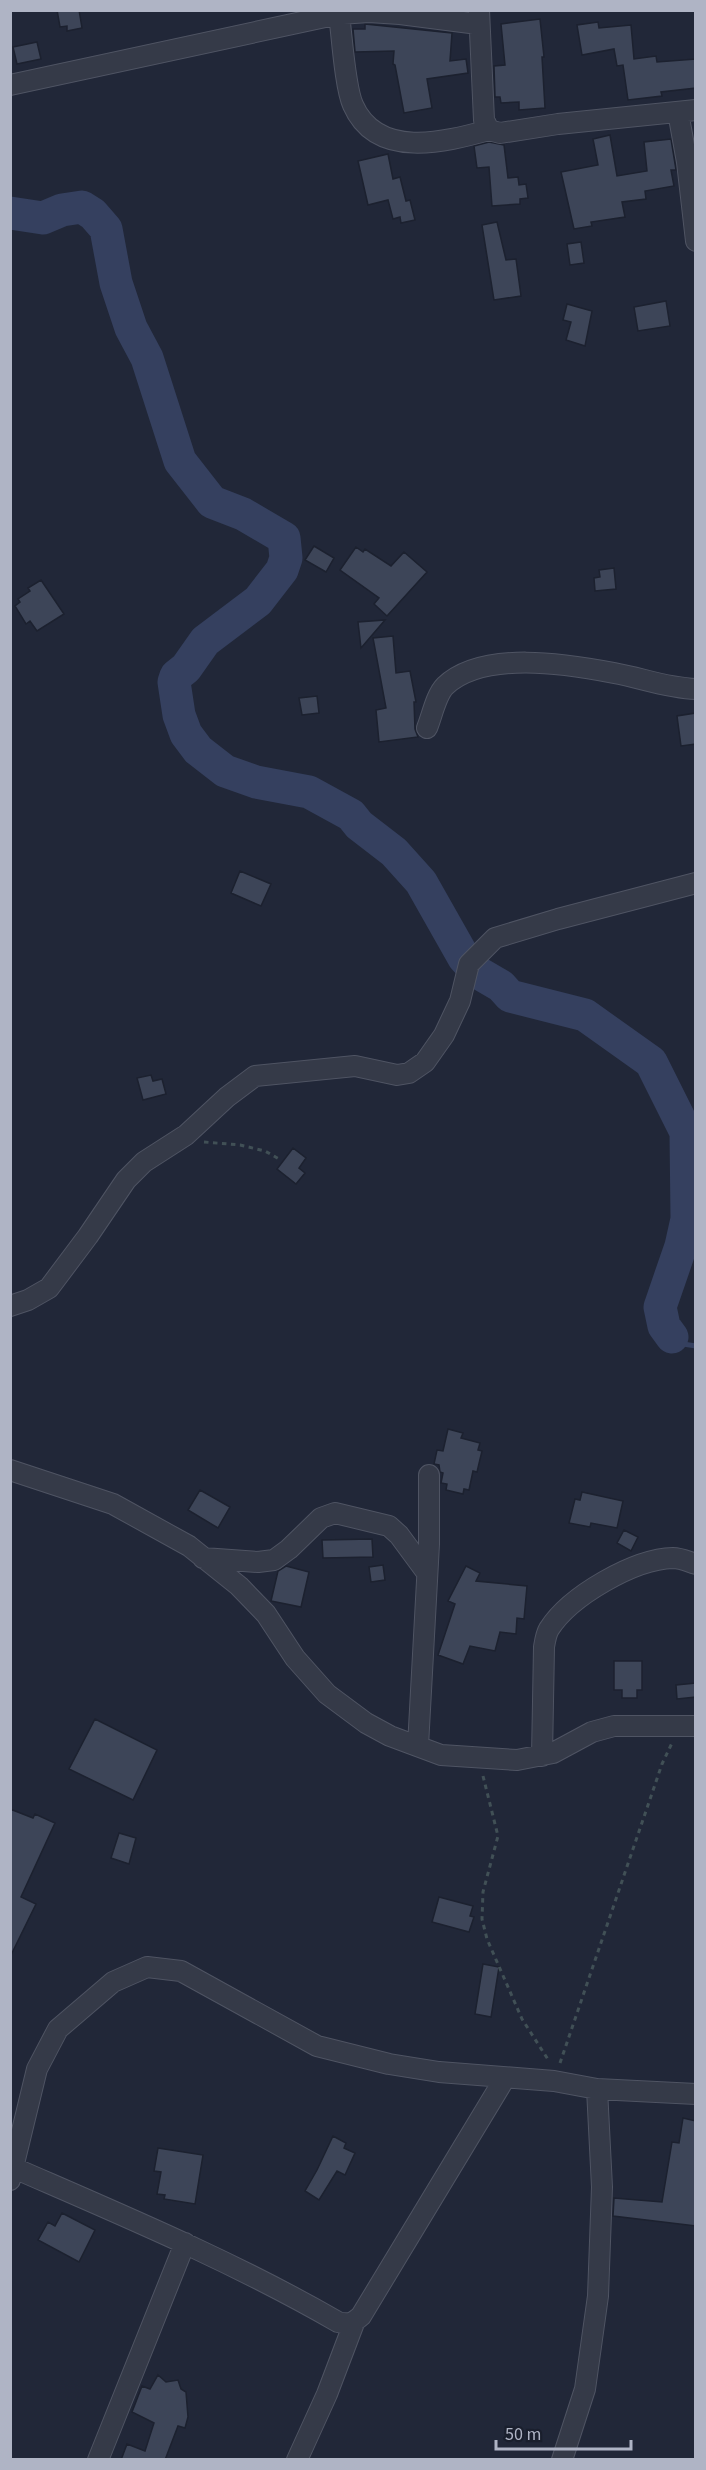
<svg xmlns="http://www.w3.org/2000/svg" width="706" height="2470" viewBox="0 0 706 2470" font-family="'Source Sans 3',sans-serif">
<rect width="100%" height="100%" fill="#212738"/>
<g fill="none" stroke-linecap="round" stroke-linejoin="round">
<path stroke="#35405f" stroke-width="5" d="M672,1337L683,1344L696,1346"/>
<path stroke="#35405f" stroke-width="33" d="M10,213L43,218L62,210L82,207L93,214L106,229L116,283L131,328L147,358L180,461L212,502L243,514L284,538L286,558L282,570L258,601L205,641L186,668L176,676L174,682L179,715L186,734L198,750L225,771L256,782L309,792L351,815L359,825L394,852L421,882L464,958L477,972L501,986L510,996L585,1015L651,1062L686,1132L687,1219L681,1246L660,1307L664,1326L672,1337"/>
</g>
<path fill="#3d4558" stroke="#1c212f" stroke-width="1.5" d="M57,10H79L82,28L67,31V26L60,27Z
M540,19L544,57H542L545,108L519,110V102L501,103L500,97H495L494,66L505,65L501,24Z
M598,22L599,28L631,25L634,59L656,56L657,62L696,59V88L661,92L662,96L628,100L623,65L617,66L614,49L582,55L577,25Z
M365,24L452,33L450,61L466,59L468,73L427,79L432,108L404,113L395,65L393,64L394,51L355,52L353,29H365Z
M37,42L41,59L17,64L13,47Z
M610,135L617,176L647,171L644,142L671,139L676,170H671L674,186L645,191L646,199L622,202L625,217L591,222L592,226L574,229L561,172L598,165L593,139Z
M489,142L504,145L508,178L518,177L519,185L526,184L528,198L520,199V204L492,206L489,167L477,168L474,146Z
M388,154L393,179L400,177L406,201L410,200L415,220L401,223L400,217L393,219L388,200L368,205L358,161Z
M497,222L506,260L516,259L521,296L494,300L482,225Z
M581,242L584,263L570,265L567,244Z
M666,301L670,326L638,331L634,307Z
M567,304L592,311L585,346L566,340L571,322L563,320Z
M314,546L334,558L326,572L305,560Z
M356,547L363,552L365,549L391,566L404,552L427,572L387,616L374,604L379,598L340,570Z
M614,568L616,589L595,591L594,578L600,577L599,570Z
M41,580L64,614L37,631L30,621L26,624L15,606L20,602L18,599L30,591L28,588Z
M385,620L361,648L358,622Z
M393,636L396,673L410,671L416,702H414L415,729L418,737L379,742L376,710L386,708L373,638Z
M317,696L319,713L302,715L299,698Z
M696,713V744L681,746L677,716Z
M240,871L271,884L261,906L231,893Z
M151,1075L153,1081L162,1079L166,1094L143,1100L137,1078Z
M293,1148L306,1158L299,1168L305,1173L296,1184L277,1169Z
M448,1429L463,1433L461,1438L480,1443L478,1450L482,1451L477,1472L473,1471L469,1490L464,1489L463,1494L446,1490L447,1484L441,1483L443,1473L440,1472L439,1465L434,1464L437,1450L443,1451Z
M200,1490L230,1507L218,1528L188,1510Z
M582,1492L623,1501L617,1528L591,1523L590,1527L569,1523L575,1499L580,1500Z
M624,1530L638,1537L631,1551L617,1543Z
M372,1539L373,1557L323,1558L322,1540Z
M383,1565L385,1580L371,1582L369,1567Z
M286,1566L309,1572L301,1607L271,1601L278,1571Z
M466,1566L480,1573L476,1581L527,1586L524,1619L517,1618L516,1634L500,1632L495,1651L470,1646L463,1664L438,1655L455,1604L448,1601Z
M614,1661H642V1690H637V1698H622V1690H614Z
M696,1683V1697L677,1699L676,1685Z
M95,1719L157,1750L133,1800L69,1769Z
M10,1809L33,1818L35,1814L55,1823L21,1897L36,1904L10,1957Z
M119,1833L136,1838L129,1864L111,1858Z
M439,1897L473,1906L470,1916L474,1917L469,1932L432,1922Z
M483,1964L499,1967L491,2017L475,2014Z
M683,2118L696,2121V2226L613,2216L614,2198L662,2202L672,2142L679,2143Z
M333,2136L346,2143L344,2148L355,2153L345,2175L337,2171L319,2200L305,2191L317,2170Z
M158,2148L203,2155L195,2204L164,2199L165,2195L157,2194L161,2172L154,2171Z
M62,2213L95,2230L79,2262L38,2240L48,2222L55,2226Z
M158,2375L166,2382L178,2380L181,2389L186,2392L188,2417L185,2428L178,2426L165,2460H121L127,2444L145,2451L154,2423L132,2412L142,2386L150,2389Z"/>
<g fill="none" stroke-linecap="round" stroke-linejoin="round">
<g stroke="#4f5463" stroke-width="22">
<path id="street" d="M479,10L484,120L489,130L500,133L558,124L696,110
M339,14C342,37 345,87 353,105C377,160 445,142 489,130
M10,85L339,14L369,12L400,14L478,24
M678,112L687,162L696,241
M427,728C432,716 436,695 445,686C483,650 567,664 614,673C642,678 667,688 696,689
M10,1306L28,1300L49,1288L88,1236L126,1180L144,1162L186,1135L227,1097L255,1076L355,1066L397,1075L409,1073L425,1062L444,1035L460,1001L469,964L495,938L558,919L696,883
M10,1470L113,1504L189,1546L239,1586L266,1614L295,1658L327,1694L366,1723L390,1736L441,1755L517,1760L553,1753L592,1732L614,1726H696
M203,1558L258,1562L274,1560L289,1549L321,1518L335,1513L389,1526L399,1535L427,1573
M418,1746L429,1544V1475
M542,1756L544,1647C545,1641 546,1634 549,1629C570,1596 634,1559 673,1558C681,1558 689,1562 696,1564
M14,2168C124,2216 234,2262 338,2322C349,2325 353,2323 361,2316L505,2078
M10,2180L37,2069L58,2029L113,1982L147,1967L181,1971L317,2046L389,2064L439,2072L554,2081L597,2089L696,2094
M98,2460L185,2243
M297,2460L327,2394L354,2323
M562,2460L585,2389L598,2296L602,2187L597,2089"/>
</g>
<path stroke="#415056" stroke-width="3" stroke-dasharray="4.5 4.5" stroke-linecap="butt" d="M204,1142L240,1145L265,1151L279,1159
M483,1776L498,1836L483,1892L482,1919L487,1939L522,2019L549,2061
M560,2063L662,1764L672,1743"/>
<use href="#street" stroke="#353a48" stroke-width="20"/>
</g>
<rect width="706" height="2470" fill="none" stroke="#afb4c5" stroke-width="24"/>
<path d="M496 2440v9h135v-9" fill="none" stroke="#afb4c5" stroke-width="3"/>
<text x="505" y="2440" font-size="18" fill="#afb4c5" stroke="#1a1f2d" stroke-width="4.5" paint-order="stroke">50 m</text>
</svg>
